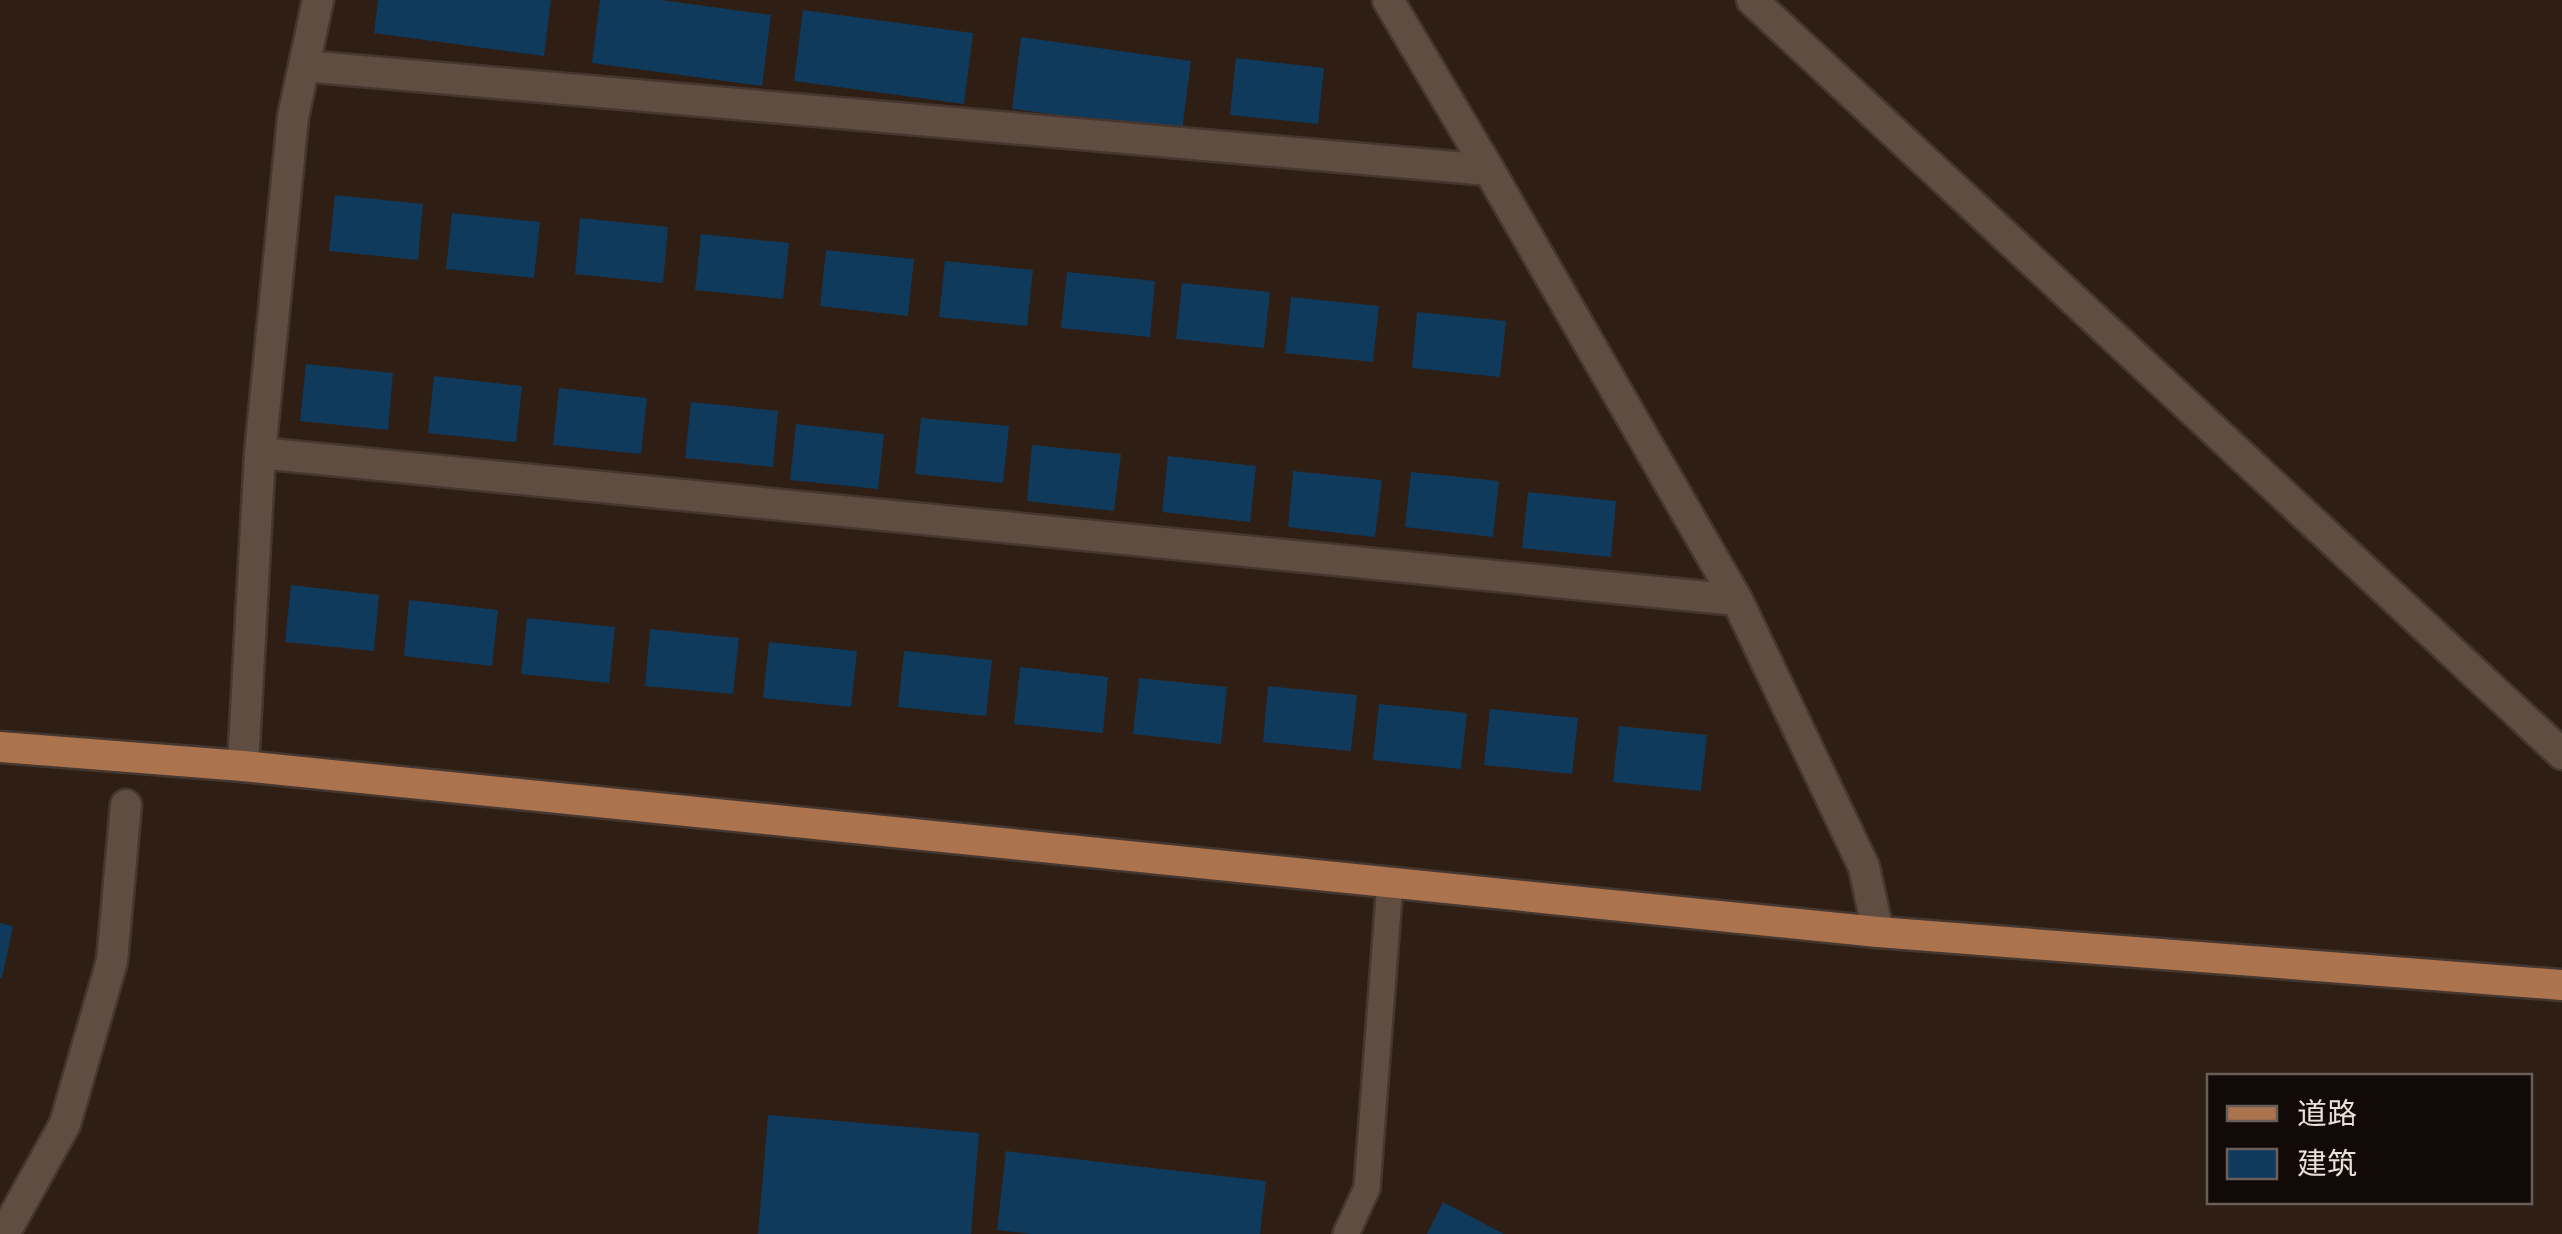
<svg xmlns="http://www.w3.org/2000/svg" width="2562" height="1234" viewBox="0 0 2562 1234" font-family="'Crimson Pro','Noto Sans SC',serif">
<rect width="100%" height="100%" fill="#2e1e13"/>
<path fill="#103a5c" d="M378,0H551L544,56L374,33Z
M600,0H661L771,15L762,86L592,63Z
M803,10L973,33L964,104L794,81Z
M1021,37L1191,61L1182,131L1012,109Z
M1236,58L1324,68L1318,124L1230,115Z
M335,195L423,204L418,260L329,251Z
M452,213L540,222L534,278L446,269Z
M580,218L668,227L663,283L575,274Z
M701,234L789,243L783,299L695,290Z
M826,250L914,259L908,316L820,306Z
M945,261L1033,270L1027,326L939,317Z
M1067,272L1155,281L1150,337L1061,328Z
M1182,283L1270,292L1264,348L1176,339Z
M1291,297L1379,306L1373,362L1285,353Z
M1417,312L1506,321L1500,377L1412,368Z
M306,364L393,373L388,430L300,421Z
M434,376L522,386L516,442L428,433Z
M559,388L647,398L641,454L553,445Z
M691,402L778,411L773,467L685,458Z
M921,418L1009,426L1003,483L915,474Z
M796,424L884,434L878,489L790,480Z
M1032,445L1121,454L1114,511L1027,501Z
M1168,456L1256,466L1250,522L1162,512Z
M1293,471L1382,480L1375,537L1288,527Z
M1411,472L1499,481L1493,537L1405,527Z
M1528,492L1616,501L1611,557L1522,548Z
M291,585L379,595L374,651L285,642Z
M409,600L498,610L492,666L404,656Z
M527,618L615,627L609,683L521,674Z
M650,629L739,638L733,694L645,686Z
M769,642L857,651L851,707L763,698Z
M904,651L992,660L986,716L898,707Z
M1020,667L1108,677L1103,733L1014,724Z
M1139,678L1227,687L1221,744L1133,734Z
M1268,686L1357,695L1351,751L1263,742Z
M1379,704L1467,713L1461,769L1373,760Z
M1490,709L1578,718L1572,774L1484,765Z
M1619,726L1707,735L1701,791L1613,782Z
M0,923L13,926L2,978H0Z
M768,1115L979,1133L971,1234H758Z
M1006,1151L1266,1181L1260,1234H1032L997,1230Z
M1443,1202L1504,1234H1427Z"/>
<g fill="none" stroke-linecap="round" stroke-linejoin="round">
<g stroke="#453730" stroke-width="30">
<path id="lane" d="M1346,1234L1367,1188L1390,882"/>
</g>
<g stroke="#453730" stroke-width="35">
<path id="street" d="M1388,0L1489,170L1737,600L1864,867L1878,932
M304,66L1489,170
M260,453L1737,600
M243,766L260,453L293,117L318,0
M4,1234L65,1124L112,961L126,805"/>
</g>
<g stroke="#453730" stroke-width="35">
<path id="secondary" d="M1752,0L2562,754"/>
</g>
<g stroke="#453730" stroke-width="35">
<path id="primary" d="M0,747L243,766L1878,932L2562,985"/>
</g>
<use href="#lane" stroke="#604d41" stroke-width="25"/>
<use href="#street" stroke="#604d41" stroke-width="30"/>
<use href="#secondary" stroke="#604d41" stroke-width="30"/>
<use href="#primary" stroke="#ab734e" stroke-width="30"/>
</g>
<rect x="2207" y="1074" width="325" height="130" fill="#110a06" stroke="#685f5a" stroke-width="2.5"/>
<rect x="2227" y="1106" width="50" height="15" fill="#ab734e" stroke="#685f5a" stroke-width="2.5"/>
<text x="2297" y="1124" font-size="30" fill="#ebdfd8">道路</text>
<rect x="2227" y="1149" width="50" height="30" fill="#103a5c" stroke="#685f5a" stroke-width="2.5"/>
<text x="2297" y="1174" font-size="30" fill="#ebdfd8">建筑</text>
</svg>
